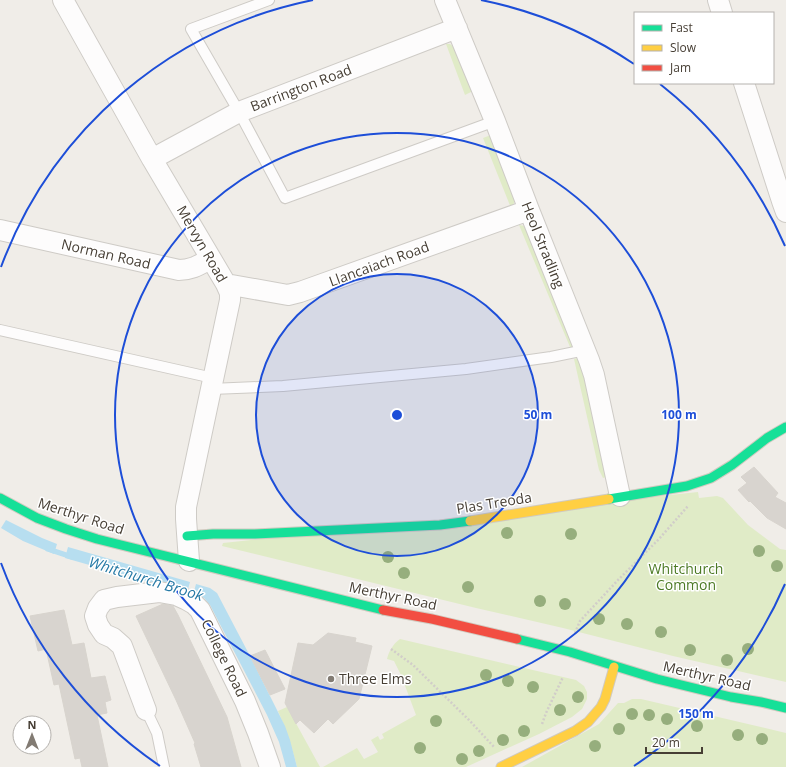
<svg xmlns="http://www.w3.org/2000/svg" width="786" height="767" viewBox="0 0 786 767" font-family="'Open Sans',sans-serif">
<rect width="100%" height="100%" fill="#f0ede8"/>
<path fill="#e0ebc7" d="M446,44H450L455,48L472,87L471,92L465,95Z
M491,135L515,197L514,203L511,208L483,138Z
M519,225L525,226L530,231L574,347H570Z
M578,358L582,360L609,476L603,478L599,470L574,359Z
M698,492L699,498L717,496L723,498L748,525L780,549L786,550V682L673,656L563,628L476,608L222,546L223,543Z
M400,639L576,680L584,686L587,692V699L582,709L572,717L539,734L466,767H323L357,748L364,759L378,752L371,740L378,736L380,740L384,738L382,734L416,715L401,675L394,661L387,659C389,651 393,644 400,639Z
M632,699H641L786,733V767H522L599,724L618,703H624Z
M287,707L320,767H297C292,747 286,729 278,711Z"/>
<path fill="#b7def0" d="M6,520L42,538L57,544L54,554L23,541L1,528Z
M68,547L190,582L187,593L65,558Z
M196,584L210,588L217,593L250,656L285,726L290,740L297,767H286L279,742L267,715L210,605L204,598L193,595Z"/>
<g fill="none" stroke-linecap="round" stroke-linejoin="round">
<path stroke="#b7def0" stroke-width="5.5" d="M48,549L72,557"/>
</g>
<path fill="#d8d4cf" stroke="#d8d4ce" d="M754,467L778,493L775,497L786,503V529L767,518L750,501L749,502L738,490L747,483L741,477Z
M163,604L173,606L178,615L227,717L241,767H201L194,744L195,743L176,700L136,616Z
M64,610L72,645L84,643L91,678L105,676L111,700L105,702L107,713L97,715L108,767H82L80,758L75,759L59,684L54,685L46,649L38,651L30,616Z
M328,633L356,638L355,642L372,646L359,699L333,724L328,719L314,733L300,720L296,724L285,703L298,643L313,645Z
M265,650L285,689L270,695L250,656Z"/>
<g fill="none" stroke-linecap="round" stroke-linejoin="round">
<g stroke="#cecbc6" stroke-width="12">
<path id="lane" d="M269,0L191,29L239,112L285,198L495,121
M0,330L213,378
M211,389L283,386L466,369L551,357L585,350
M146,710L157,733L164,767"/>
</g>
<g stroke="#cecbc6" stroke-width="22">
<path id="street" d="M63,0L152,159L226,284L230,293V300L211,389L186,507V519L189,561
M445,0L495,121L529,210L589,360L594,375L620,496
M718,0L722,13
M744,83L782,201L786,212
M152,159L239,112L457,28
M0,230L179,270C192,270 199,265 210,259
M226,284L288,295L300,292L529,210
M146,710L122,646L113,638L104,634L98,625L95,616L98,608L104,600L117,597L159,592L176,595L187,600L194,604L200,610L245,701L258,733L270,767"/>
</g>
<g stroke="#d0cabf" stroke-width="11">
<path id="fast" d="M0,498L37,518L66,529L97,539L383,610
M609,499L687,486L711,478L732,465L767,438L786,427
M187,536L213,534H255L440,525L470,521
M517,639L570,652L657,679L731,697L761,702L786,708"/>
</g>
<g stroke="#d0cabf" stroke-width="11">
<path id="slow" d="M470,521L609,499
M501,767L575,731L588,722L601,707L605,699L614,667"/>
</g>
<g stroke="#d0cabf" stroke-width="11">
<path id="jam" d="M383,610L432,619L517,639"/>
</g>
<path stroke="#d1cdc9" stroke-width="2.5" stroke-dasharray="2 2" stroke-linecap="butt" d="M575,633L580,621L618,580L659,539L688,506
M391,649L413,665L470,721L494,747
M542,724L546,713L563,677"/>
<use href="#lane" stroke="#fdfcfc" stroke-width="10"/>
<use href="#street" stroke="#fdfcfc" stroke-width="20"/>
<use href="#fast" stroke="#16e098" stroke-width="9"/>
<use href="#slow" stroke="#ffcf43" stroke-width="9"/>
<use href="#jam" stroke="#f24e42" stroke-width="9"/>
</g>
<g fill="#96ae7d">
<circle cx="507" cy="533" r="6"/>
<circle cx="571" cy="534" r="6"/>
<circle cx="759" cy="551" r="6"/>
<circle cx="388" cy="557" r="6"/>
<circle cx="777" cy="566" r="6"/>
<circle cx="404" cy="573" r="6"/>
<circle cx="468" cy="587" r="6"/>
<circle cx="540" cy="601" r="6"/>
<circle cx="565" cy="604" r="6"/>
<circle cx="599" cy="619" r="6"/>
<circle cx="627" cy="624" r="6"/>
<circle cx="661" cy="632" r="6"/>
<circle cx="748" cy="649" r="6"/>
<circle cx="690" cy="650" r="6"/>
<circle cx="727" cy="660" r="6"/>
<circle cx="486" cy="675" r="6"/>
<circle cx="508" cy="681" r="6"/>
<circle cx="533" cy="687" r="6"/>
<circle cx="578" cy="697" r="6"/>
<circle cx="560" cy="710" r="6"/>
<circle cx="632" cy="714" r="6"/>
<circle cx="649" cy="715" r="6"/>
<circle cx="667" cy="719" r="6"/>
<circle cx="436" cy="721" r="6"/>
<circle cx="697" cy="726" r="6"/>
<circle cx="619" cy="729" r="6"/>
<circle cx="524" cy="731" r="6"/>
<circle cx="738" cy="735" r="6"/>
<circle cx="762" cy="739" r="6"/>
<circle cx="503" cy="740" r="6"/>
<circle cx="595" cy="746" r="6"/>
<circle cx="420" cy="748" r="6"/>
<circle cx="479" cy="751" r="6"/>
<circle cx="462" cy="759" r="6"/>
</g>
<circle cx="397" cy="415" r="141" fill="#1d4ed8" fill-opacity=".12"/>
<g fill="none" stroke="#1d4ed8" stroke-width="2">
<circle cx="397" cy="415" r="141"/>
<circle cx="397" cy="415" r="282"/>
<path d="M785 584A423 423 0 0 1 634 766M160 766A423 423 0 0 1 1 563M1 267A423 423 0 0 1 313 0M481 0A423 423 0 0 1 634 64M660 84A423 423 0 0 1 785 246"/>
</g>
<circle fill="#827b73" stroke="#fff" stroke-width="1.5" cx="331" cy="679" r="4"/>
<g text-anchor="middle" stroke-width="3" stroke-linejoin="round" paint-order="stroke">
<g font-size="14" fill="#463e34" stroke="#fff">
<text transform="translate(301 88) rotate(-21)" y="5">Barrington Road</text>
<text transform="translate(202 244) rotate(60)" y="5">Mervyn Road</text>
<text transform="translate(543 245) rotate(68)" y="5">Heol Stradling</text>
<text transform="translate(106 254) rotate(13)" y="5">Norman Road</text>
<text transform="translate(379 264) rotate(-20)" y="5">Llancaiach Road</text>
<text transform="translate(494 503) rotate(-9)" y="5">Plas Treoda</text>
<text transform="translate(81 516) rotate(18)" y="5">Merthyr Road</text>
<text transform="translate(393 596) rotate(12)" y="5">Merthyr Road</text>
<text transform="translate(224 658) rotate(64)" y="5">College Road</text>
<text transform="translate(707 676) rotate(13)" y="5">Merthyr Road</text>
</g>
<g font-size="14" fill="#4c7a25" stroke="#fff">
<text x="686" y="574">Whitchurch<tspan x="686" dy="16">Common</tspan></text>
</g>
<g font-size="14" fill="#463e34" stroke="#fff" text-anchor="start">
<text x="339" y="684">Three Elms</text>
</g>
<g font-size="15" font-style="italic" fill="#277aa6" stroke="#fff">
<text transform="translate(146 579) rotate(17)" y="5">Whitchurch Brook</text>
</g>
</g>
<circle cx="397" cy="415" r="6" fill="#1d4ed8" stroke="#fff" stroke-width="2"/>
<g font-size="12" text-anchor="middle" font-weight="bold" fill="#1d4ed8" stroke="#fff" stroke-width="3" stroke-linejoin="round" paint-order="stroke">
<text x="538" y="419">50 m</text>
<text x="679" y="419">100 m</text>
<text x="696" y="718">150 m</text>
</g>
<rect x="634" y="12" width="140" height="72" fill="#ffffff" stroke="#b5b2ae"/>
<rect x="642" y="25" width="20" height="6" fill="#16e098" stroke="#b5b2ae"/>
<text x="670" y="32" font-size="12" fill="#463e34">Fast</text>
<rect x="642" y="45" width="20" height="6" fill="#ffcf43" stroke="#b5b2ae"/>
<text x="670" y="52" font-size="12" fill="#463e34">Slow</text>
<rect x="642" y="65" width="20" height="6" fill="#f24e42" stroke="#b5b2ae"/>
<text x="670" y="72" font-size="12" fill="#463e34">Jam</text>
<g transform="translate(32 735)"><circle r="19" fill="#ffffff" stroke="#b5b2ae"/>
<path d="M0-3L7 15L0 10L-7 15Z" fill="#827b73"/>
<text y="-6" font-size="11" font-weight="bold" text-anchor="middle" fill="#463e34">N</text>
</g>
<path d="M646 747v6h56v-6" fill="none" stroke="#463e34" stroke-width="2"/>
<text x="652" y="747" font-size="12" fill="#463e34" stroke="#ffffff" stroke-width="3" paint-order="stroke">20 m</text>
</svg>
